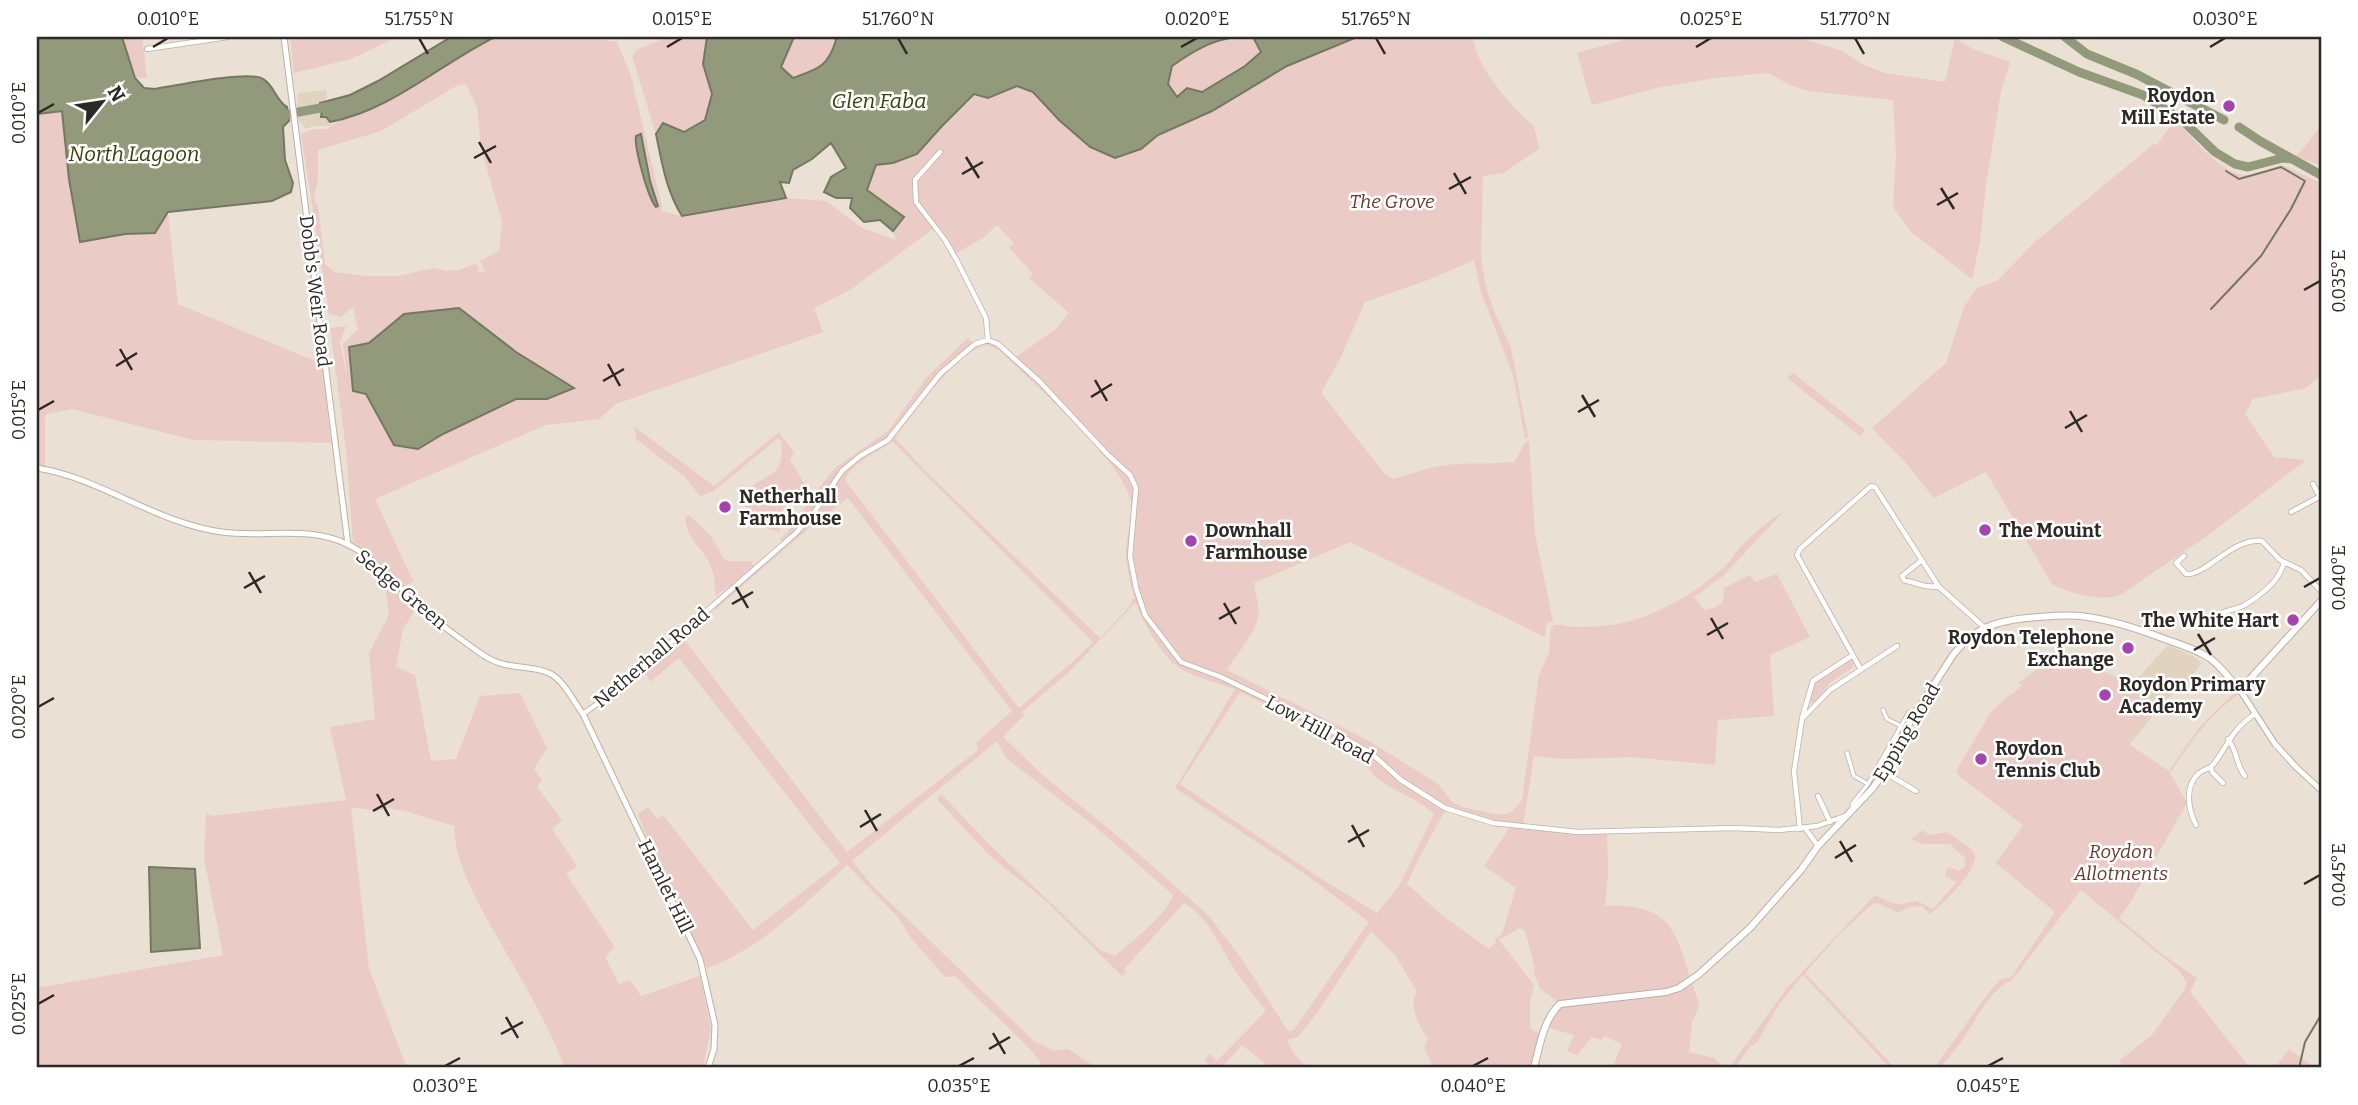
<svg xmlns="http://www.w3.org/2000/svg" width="2358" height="1105" viewBox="0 0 2358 1105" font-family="Bitter,serif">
<rect width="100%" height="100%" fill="#eae0d3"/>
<path fill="#e2d3c1" d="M326,90L327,98L325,102L320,103L322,110L321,112L329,119L330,126H315L304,129L303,124L299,121L297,106L299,93Z
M2168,645L2193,656L2202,663L2183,687L2165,700L2127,748L2018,683L2051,659L2073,657L2132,684Z"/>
<path fill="#ebcbc5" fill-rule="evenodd" d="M122,37H142L147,78H135Z
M290,37H397L351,59L294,73Z
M495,37H582L617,42L631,76L662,207L661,211L682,216L786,198L826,201L862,228L896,240L893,231L904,217L867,190L876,165L893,163L917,154L942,126L974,94L988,98L1018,87L1034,93L1059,120L1090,147L1115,158L1140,151L1157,136L1212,111L1287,66L1357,37H1473C1476,67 1512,108 1534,126L1539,149L1503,173L1483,176L1481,257L1485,283L1494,311L1511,348L1528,437L1525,438L1513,375L1481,292L1474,260L1428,280L1365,302L1339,361L1321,393L1385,474L1393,479C1415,473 1434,465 1457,464C1476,463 1495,464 1514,462L1525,443L1529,441L1535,534L1553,621L1547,623L1545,637L1350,542L1254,583C1255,592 1258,602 1259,611C1260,627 1236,655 1227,670L1369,741L1438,784L1452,802L1462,807L1501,815L1512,812L1522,800L1539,675L1549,653L1551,627L1555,631L1552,626C1559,623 1566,626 1573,627C1591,627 1610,626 1627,622C1662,613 1700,590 1726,565C1732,559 1736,551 1743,544C1756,531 1770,520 1785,510L1722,577L1694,597L1704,610L1717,607L1723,601L1724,588L1750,575L1755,582L1777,574L1810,637L1770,655L1774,716L1718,720L1715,765L1632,757L1564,759L1534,756L1523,825L1474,816L1447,807L1419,858L1407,884L1443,916L1489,949L1496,942L1495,939L1502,934L1516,888L1484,866L1510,827L1607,832L1608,873L1605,906C1684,902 1676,946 1700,1005L1692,1022L1689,1052L1714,1058L1725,1068H1617L1613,1066L1622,1044L1604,1036L1602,1040L1592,1037L1577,1055L1567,1051L1574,1035L1546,1027L1534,1068H1434L1424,1048L1428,1039C1419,1026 1412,1012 1414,996L1417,994L1416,990L1395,955L1371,931L1319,1010L1298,1037L1287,1040L1293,1052L1306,1068H1271L1242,1045L1221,1068H1211L1205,1060L1209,1053L1217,1061L1266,1011C1254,995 1240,979 1230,962C1217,939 1207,917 1184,903L1124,969L1126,972L1122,976L1046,901L989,855L937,799L941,794L990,845L1100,950L1115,956C1131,942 1167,915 1173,895L1097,828L1006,758L997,741L852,861L871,884L1035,1042L1055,1051L1068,1049L1097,1068H1042L1039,1060L1027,1046L955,976L945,977L911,938L898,917L847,865C807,902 759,950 707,968L654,856L638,814L648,807L657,819L663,815L753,930L840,863L679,658L650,682L646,673L683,638L847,852L978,750L976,743L1012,711L848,498L816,522L715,610L711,604L735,583L715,596C715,586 715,576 711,567C703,545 688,545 685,517L689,515L711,536L724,559L729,561H751L754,567L783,542L780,539L796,523L809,499C806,501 802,500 798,500C780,502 779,517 780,532C758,528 750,519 742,499C758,469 787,486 781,440L777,439L714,491L700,496L685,477L636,439L635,427L714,486L779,432L794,453L790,459L812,497L835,468L888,431L927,377L968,338L975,344L988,340L998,344L1013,359L1056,329L1069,313L1029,278L1033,274L1009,247L1014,243L997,225L983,238L953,255L945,234L937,226L850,290L814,308L823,332L616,404L599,419L546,425L375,499L413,581L404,587L381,563L353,542L346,449L330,328L346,326L340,342L348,381L343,344L358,329L353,307L341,317L329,314L301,134L313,129H327C340,117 364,114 381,105C420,84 455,56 495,37ZM466,84L477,107L481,148L502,222L499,251L480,261L485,271L478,273L479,267L474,264L460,270L447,271L433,268L399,276H364L334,272L325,264L318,206L314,199L318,178V150L381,131L458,85ZM987,345L999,350C1030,381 1124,461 1131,502C1133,518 1127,534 1126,550C1126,566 1131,582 1134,598L1128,608L1100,638L925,471L895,438C914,414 957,350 987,345ZM892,441L1093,642L1078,657L1019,708L845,480C853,461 877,454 892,441ZM1134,604H1137C1141,621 1161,652 1174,664C1190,677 1216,682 1235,689L1175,788L1302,872L1369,922L1293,1031H1288L1242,959L1208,915L1126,843L1045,777L1003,737L1024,715L1022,712L1069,672ZM1240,692L1345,744C1361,755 1364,765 1376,777C1393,792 1418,798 1434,814L1399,886L1377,913L1320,878L1180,784ZM1520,928L1525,931L1535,968L1533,970L1540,989L1560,1003L1553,1005L1538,1033L1530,1028V1001L1534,985L1499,940Z
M668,37H707L703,64L712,94L705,120L683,132L663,124L656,134L632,56L638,49Z
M794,37H834L836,40C828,67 818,69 793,78L781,67Z
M1236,37H1253L1261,52C1234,76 1213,91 1177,97L1168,84L1171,66C1192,52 1211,40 1236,37Z
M1634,37H1795L1840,50L1864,65L1885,73L1945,82L1955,38L1973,49L2010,62L2001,91L1986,185L1980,242L1972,279L1911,232L1893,207L1896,155L1893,100L1808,91L1788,84L1768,73L1715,78L1656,88L1592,105L1577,53Z
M62,110L69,179L80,242L125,234L154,233L168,213L178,304L322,364L331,443L193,440L72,409L47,414L45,417V466L37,465V114Z
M2175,120C2193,137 2218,172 2244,175C2257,176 2270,170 2282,165L2321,183V375L2306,388L2253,399L2245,414L2274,457L2306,460L2207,536L2122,594C2106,603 2068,593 2052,584L1986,472L1934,498L1905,462L1872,428L1946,363L1964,307L1977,288L1997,281L2035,242L2155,143L2156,146Z
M2321,126V165L2304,159H2292L2301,151Z
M1793,373L1865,430L1860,436L1787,378Z
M384,577L417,607L403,629L396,667L415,675L431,761L456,759L480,696L520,693L547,748L534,769L542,780L537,787L562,820L552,829L577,866L566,874L615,947L605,957L619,984L630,980L641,996L700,976L711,1029L703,1068H565C551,1032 532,997 512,963C491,924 454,870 454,826L405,811L387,808L378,811L351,807L369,969L407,1068H37V988L223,955L204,858L206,813L212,816L346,800L330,727L375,719L369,653L389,615Z
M1847,659L1853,661L1852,668L1831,682L1814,703L1808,701L1813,681Z
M2055,662L2088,665L2127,685L2154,711L2124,741L2169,771L2198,729L2238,689L2241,693C2210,713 2190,743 2170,773L2187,803L2130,903L2119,918L2162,954L2197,978L2190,992L2250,1068H2121L2120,1060L2152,1035L2185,989L2187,982L2178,970L2081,890L2012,980C1991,989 1979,1014 1967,1033C1959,1046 1949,1057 1940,1068H1934L1990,991L2000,980L2012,976L2055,912L1996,863L2023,825L1958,775L1956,771L1991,712L2006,698Z
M1923,830L1929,835L1947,832C1955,838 1969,845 1974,853C1982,866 1941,907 1930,914L1922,906L1908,907L1899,913L1878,903L1871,905L1837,937L1805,973L1895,1068H1890L1803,975L1780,1003L1758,1041L1749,1048L1735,1068H1729L1787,988L1875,895C1896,905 1893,906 1917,901L1933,909L1957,882L1946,877L1945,872L1949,867L1958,871L1965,867V858L1950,844H1922L1911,839Z
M2289,1049L2315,1068H2275Z"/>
<path fill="#939a7c" stroke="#747862" stroke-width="2" d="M37,37H122L135,78L144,88L155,89C174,86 249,70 263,79C274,85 276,101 287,107L289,121L283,127L285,160L293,183L291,192L272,201L168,212L155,233L125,234L80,242L69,179L62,111L37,114Z
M451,37H495C440,64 392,110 330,122L326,117H321L322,110L320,103L350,95L378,81Z
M707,37H794L781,67L793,78C818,69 828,67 836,40L834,37H1236C1211,40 1192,52 1172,66L1168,84L1177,97L1187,88L1202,92L1245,66L1261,52L1253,37H1357L1287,66L1212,111L1158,135L1141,149L1115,158L1090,147L1059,120L1033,92L1017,86L988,98L974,94L942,126L917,154L893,163L876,165L867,190L904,217L893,231L880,220L864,222L850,208L852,198H836L824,192L831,177L846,168L831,143L812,159L793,170L789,183L780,182L786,198L682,216C666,190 662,163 656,134L663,123L684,132L705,120L712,94L703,64Z
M641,134L650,181L658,206L656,207C648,198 634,147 636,136Z
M459,308L516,352L574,388L547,399H516L443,434L418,449L394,445L366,394L353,391L349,347L369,343L404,314Z
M149,867L195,869L200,948L151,952Z"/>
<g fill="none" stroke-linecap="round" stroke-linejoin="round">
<path stroke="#747862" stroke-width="2" d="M2211,309L2261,256L2291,209L2305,181L2281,167L2239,179L2226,171
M2299,1068L2305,1042L2321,1015"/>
<path stroke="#939a7c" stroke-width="9" d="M2003,37L2079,72L2143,95L2181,119L2215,152L2235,164L2248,167L2283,158L2292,159
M2065,37L2087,54L2136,74L2224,120
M288,114L331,106
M2239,127L2260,141L2321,175"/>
<g stroke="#bbb1a5" stroke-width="5">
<path id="pedestrian" d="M1883,710L1887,719L1901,726
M1847,753L1854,776L1868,784L1852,804L1853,808
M1868,784L1909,712L1916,713"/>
</g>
<g stroke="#bbb1a5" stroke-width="6">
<path id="minor" d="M147,49L228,37
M940,152L915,180L916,202L945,240L956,259L986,318L988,340
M988,340L998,344L1040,382L1108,455L1130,475L1136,488L1130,556L1136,588L1145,615L1181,662L1221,677L1330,730L1371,753L1401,780L1445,808L1493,823L1578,832L1734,828L1779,830L1817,826L1845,816
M2313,484L2321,499
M2291,512L2319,497
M2184,556L2176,563L2186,574C2206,576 2233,537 2262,541L2280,560L2301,570L2321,591
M1922,560L1902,576L1904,580L1925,586L1939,587
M2222,613C2229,610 2236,609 2243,606C2260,596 2280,581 2284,562
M1860,668L1797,555L1800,549L1871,486L1875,487L1939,587L1985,628
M583,714L614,692L795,534L811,517L842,471L860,456L888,440L940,374L975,344L988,340
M1802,718L1813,681L1853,655
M2228,739C2238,752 2236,766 2245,776
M2211,768L2212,772L2223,783
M1884,772L1916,791
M1818,796L1830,822
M2196,825C2188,809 2184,786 2199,773C2204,769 2210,769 2213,765C2228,745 2232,729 2255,714
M1805,828L1818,846
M1800,829L1794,771L1802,719L1830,690L1897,646"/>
</g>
<g stroke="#bbb1a5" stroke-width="7">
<path id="tertiary" d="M284,37L348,545
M37,468C101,478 155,523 222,532C264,538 307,525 347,544C374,557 394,583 416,603C436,622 460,639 483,655C507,671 528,664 549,673C564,680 573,701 583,714L700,959L715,1025L714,1049L708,1068
M2240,690L2275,744L2297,768L2321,790"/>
</g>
<g stroke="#bbb1a5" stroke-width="8">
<path id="secondary" d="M1534,1068C1539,1048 1544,1018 1560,1004L1666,992L1679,988L1698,975L1750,928L1801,870L1818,846L1872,789L1883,774L1910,722L1953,655C1974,628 1993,622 2026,618C2044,617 2062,614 2080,616C2107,619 2136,628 2162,638C2178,644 2197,649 2211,659C2222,668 2231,680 2240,690L2321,601"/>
</g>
<use href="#pedestrian" stroke="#fff" stroke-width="3.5"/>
<use href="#minor" stroke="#fff" stroke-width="4.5"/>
<use href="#tertiary" stroke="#fff" stroke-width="5"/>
<use href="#secondary" stroke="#fff" stroke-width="6"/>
</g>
<path fill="none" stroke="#2d2925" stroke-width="2.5" d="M419,38L428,54M898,38L907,54M1376,38L1385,54M1855,38L1864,54M153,47L168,38M667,47L682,38M1181,47L1197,38M1696,47L1711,38M2210,47L2225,38M38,113L54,104M479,142L491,163M966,157L979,178M474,158L496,146M1454,173L1466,194M962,174L983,162M1941,188L1954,209M1449,189L1471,177M1937,205L1958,193M2304,290L2320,281M120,349L132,370M608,364L620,386M116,366L137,353M1095,380L1107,401M603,381L624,369M1582,395L1595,417M1091,397L1112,384M38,410L54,401M2070,411L2082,432M1578,412L1599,400M2065,428L2087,415M249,572L261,593M736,587L748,608M2304,587L2320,578M244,588L265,576M1224,603L1236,624M732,604L753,592M1711,618L1723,639M1219,619L1240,607M2198,634L2211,655M1707,635L1728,623M2194,650L2215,638M38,707L54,698M377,794L389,816M865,810L877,831M373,811L394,799M1352,825L1364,847M860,827L881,814M1840,841L1852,862M1348,842L1369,830M1835,858L1856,845M2304,884L2320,875M38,1004L54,995M506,1017L518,1038M993,1033L1005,1054M501,1034L523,1022M989,1049L1010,1037M445,1066L460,1058M959,1066L974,1058M1473,1066L1488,1058M1988,1066L2003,1058"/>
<g fill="#a445ae" stroke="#fff" stroke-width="2.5">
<circle cx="2229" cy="106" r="7"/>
<circle cx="725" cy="507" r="7"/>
<circle cx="1985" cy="530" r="7"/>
<circle cx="1191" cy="541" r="7"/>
<circle cx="2293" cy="620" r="7"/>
<circle cx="2128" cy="648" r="7"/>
<circle cx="2105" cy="695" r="7"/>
<circle cx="1981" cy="759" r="7"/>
</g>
<g text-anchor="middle" stroke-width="5" stroke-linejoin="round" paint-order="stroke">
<g font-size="19" font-weight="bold" fill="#2d2925" stroke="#fff" text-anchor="start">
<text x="2215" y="102" text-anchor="end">Roydon<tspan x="2215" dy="22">Mill Estate</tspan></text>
<text x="739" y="503">Netherhall<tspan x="739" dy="22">Farmhouse</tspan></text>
<text x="1205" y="537">Downhall<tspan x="1205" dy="22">Farmhouse</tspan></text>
<text x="1999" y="537">The Mouint</text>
<text x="2279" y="627" text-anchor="end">The White Hart</text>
<text x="2114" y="644" text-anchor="end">Roydon Telephone<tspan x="2114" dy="22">Exchange</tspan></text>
<text x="2119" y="691">Roydon Primary<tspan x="2119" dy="22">Academy</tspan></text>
<text x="1995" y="755">Roydon<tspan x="1995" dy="22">Tennis Club</tspan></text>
</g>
<g font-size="19" font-style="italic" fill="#6b3931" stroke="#fff">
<text x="1392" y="208">The Grove</text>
<text x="2121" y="858">Roydon<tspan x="2121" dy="22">Allotments</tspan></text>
</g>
<g font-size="19" fill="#2d2925" stroke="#fff">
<text transform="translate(316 291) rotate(83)" y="7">Dobb's Weir Road</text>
<text transform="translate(402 589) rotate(40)" y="7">Sedge Green</text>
<text transform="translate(651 657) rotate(-40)" y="7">Netherhall Road</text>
<text transform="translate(1320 729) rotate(29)" y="7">Low Hill Road</text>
<text transform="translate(1906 732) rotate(-59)" y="7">Epping Road</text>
<text transform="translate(666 886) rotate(64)" y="7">Hamlet Hill</text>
</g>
<g font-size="21" font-style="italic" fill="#373f0a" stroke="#fff">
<text x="879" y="108">Glen Faba</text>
<text x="134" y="161">North Lagoon</text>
</g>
</g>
<rect width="2358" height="1105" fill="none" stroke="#ffffff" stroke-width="77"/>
<g transform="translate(102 102) rotate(60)" stroke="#ffffff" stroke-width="5" paint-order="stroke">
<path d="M0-5L12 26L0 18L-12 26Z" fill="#2d2925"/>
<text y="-10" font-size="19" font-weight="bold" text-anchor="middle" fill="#2d2925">N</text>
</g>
<rect x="38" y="38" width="2282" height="1028" fill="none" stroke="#2d2925" stroke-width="2.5"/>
<g font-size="18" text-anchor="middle" fill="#2d2925">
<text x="168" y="25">0.010°E</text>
<text x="419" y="25">51.755°N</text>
<text x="682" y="25">0.015°E</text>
<text x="898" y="25">51.760°N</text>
<text x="1197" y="25">0.020°E</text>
<text x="1376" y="25">51.765°N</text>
<text x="1711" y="25">0.025°E</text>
<text x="1855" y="25">51.770°N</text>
<text x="2225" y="25">0.030°E</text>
<text transform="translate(19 113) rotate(-90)" y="6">0.010°E</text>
<text transform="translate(2339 281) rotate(-90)" y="6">0.035°E</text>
<text transform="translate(19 410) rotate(-90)" y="6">0.015°E</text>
<text transform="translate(2339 578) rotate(-90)" y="6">0.040°E</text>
<text transform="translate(19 707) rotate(-90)" y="6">0.020°E</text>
<text transform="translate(2339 875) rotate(-90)" y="6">0.045°E</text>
<text transform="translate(19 1004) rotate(-90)" y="6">0.025°E</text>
<text x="445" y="1092">0.030°E</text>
<text x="959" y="1092">0.035°E</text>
<text x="1473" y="1092">0.040°E</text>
<text x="1988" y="1092">0.045°E</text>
</g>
</svg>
